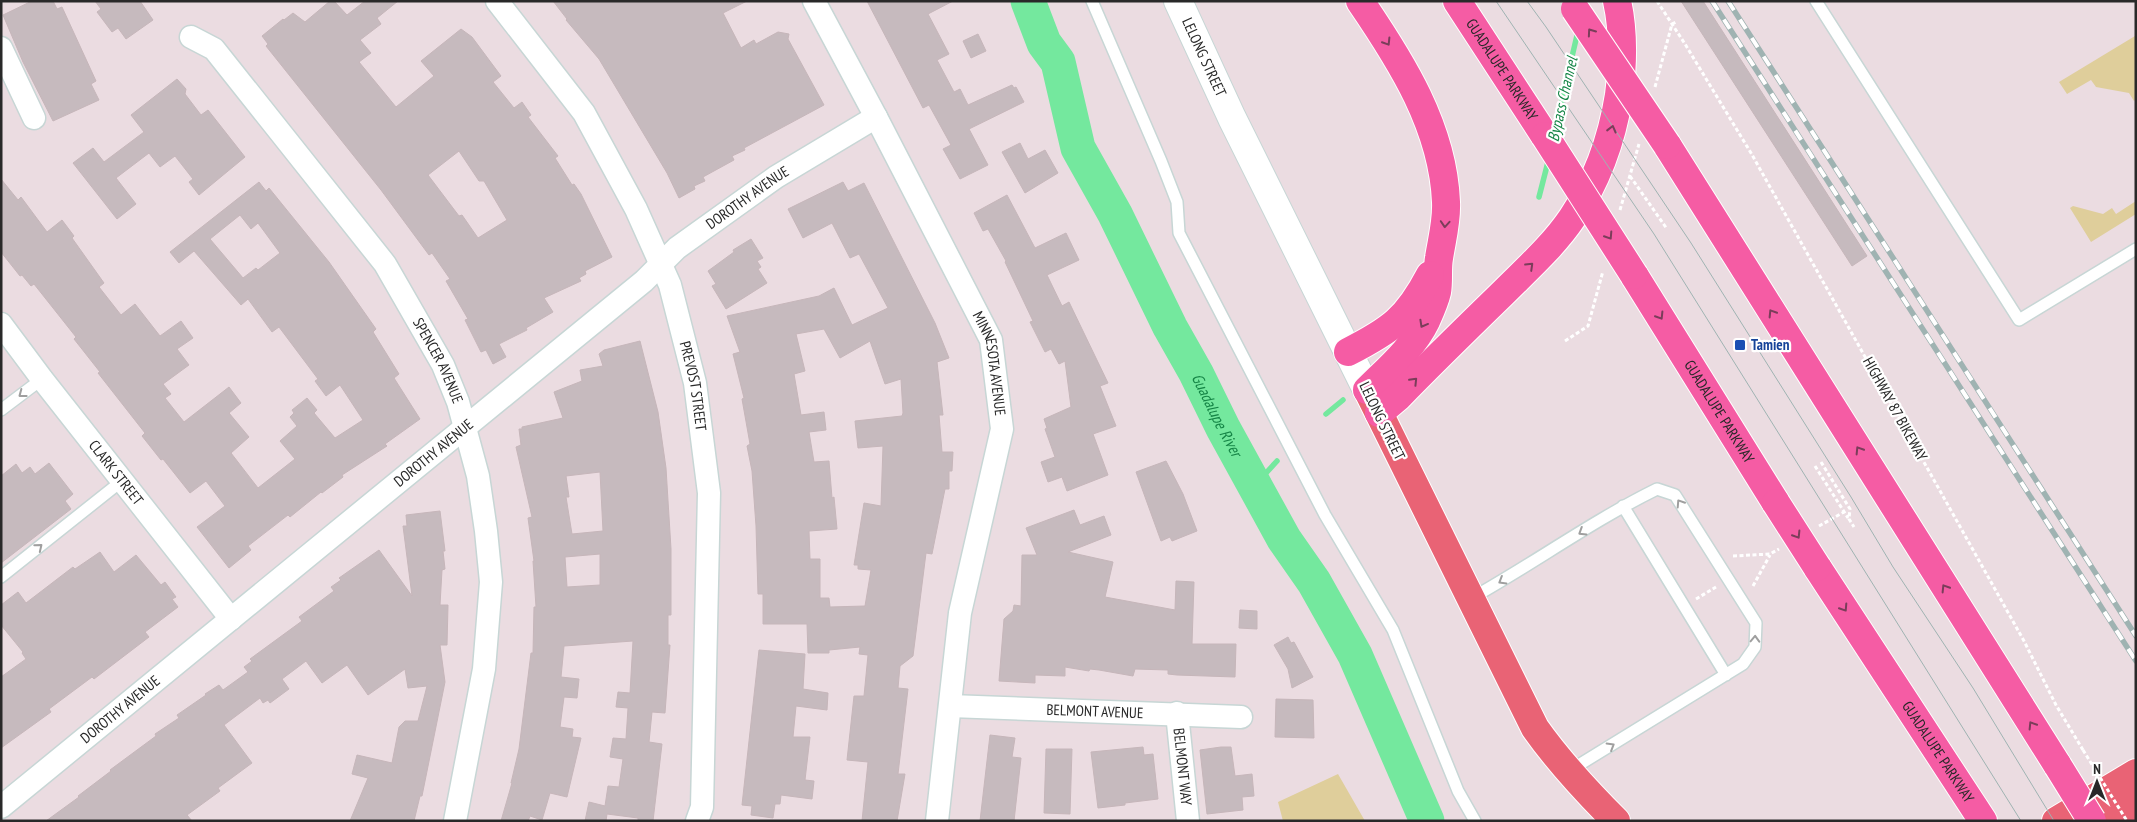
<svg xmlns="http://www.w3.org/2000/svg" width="2137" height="822" viewBox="0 0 2137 822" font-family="'PT Sans Narrow',sans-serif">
<rect width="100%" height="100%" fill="#ebdce1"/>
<path fill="#dfce9b" d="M2135,36L2136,99L2134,101L2129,93L2096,87L2091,80L2067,94L2059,82Z
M2136,201V214L2091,242L2070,208L2073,206L2103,214L2112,208L2116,214Z
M1338,774L1365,821H1283L1278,802Z"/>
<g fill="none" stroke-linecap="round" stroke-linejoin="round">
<path stroke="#74e89e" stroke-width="5.5" d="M1554,134L1578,31
M1539,197L1549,158
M1326,414L1343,400
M1255,485L1277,461"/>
<path stroke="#74e89e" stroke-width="35" id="s1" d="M1028,1L1044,43L1058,62L1078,148L1115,214L1170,327L1196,373L1223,428L1284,539L1314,582L1355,655L1427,821"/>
</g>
<path fill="#c6babe" stroke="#c6b6ba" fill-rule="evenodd" d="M32,1H53L57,9L62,7L96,81L91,84L99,100L53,121L23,62L3,15Z
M95,1H140L153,20L126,39L118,28L112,32L97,12L101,9Z
M330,1H334L347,15L365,1H398L377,18L381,24L360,40L371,53L359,62L396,107L434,76L421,61L461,29L472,37L501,76L493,82L514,108L522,102L531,115L528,117L558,156L555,158L572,185L574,184L581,194L612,257L585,271L586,274L579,278L581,281L544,298L553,312L526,328L527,330L499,344L506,357L493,364L486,350L481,352L465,320L468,319L446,281L450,279L432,253L429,255L381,190L266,46L268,44L262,36L283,19L284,20L293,13L305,22ZM459,151L479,181H484L507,220L478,238L462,215L459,216L428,175Z
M553,1H747L723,13L741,48L754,40L756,44L778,32L789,34L788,39L824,105L744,148L745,150L732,156L734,160L703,177L705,181L694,186L695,189L679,198L667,173L599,59L566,20L567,19Z
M867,1H953L928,14L949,54L937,60L954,92L960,89L968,105L1012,85L1014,88L1016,87L1024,102L969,129L988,165L960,179L943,149L951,145L929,105L923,108Z
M1681,1H1703L1867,256L1852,266Z
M978,34L986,51L971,58L963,41Z
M177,79L186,89L185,94L201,115L208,110L245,157L199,195L189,182L193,179L175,156L160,167L149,153L116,178L136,204L117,219L73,163L93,148L104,162L144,132L131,115Z
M1020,143L1028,159L1045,150L1058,173L1025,193L1002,152Z
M1,179L18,200L21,197L47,232L62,220L74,236L72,238L104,283L99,287L121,315L135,304L160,336L181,321L193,338L177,349L189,365L163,384L171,394L165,398L184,422L229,387L241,403L229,413L249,437L231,453L258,488L295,459L280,441L297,426L290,417L294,413L292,410L307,398L317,410L314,413L335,438L363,420L340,385L326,396L315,381L318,379L279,327L272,332L248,299L241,305L194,251L179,263L170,252L259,182L266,191L269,188L329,262L376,329L373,332L399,374L394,378L420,419L385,444L387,446L342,475L343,477L322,493L321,492L290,517L288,515L248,546L251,550L229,568L197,527L225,506L206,481L190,493L163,459L161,460L142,436L145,433L98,373L100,372L74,339L76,337L34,284L31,286L22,275L20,276L1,252ZM240,215L251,229L258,223L280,253L258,270L256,268L243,278L210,239Z
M843,182L848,191L864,183L935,323L949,358L937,362L943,415H939L942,452H953L952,471H949V489H945L932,554L926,553L913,656L900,666L898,688L908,689L898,774H905L897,821H862L868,762L847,760L854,696H864L868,655L859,654L860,647L829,650V653H808L807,624H763V594H758L756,526L752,471L747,446L750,444L742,399L744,398L733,354L740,352L727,316L819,296L834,288L852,325L888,308L859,254L850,258L832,223L803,238L788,209ZM824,329L840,358L870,341L885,384L901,379L903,413L902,416L855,421L858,448L883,446L881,506L864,503L854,565H858V569L871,570L865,606L830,607L829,598H820V559H810L809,531L837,529L834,497L832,498L829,461L814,462L809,432L826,430L824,412L801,415L794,374L805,371L796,334Z
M1007,195L1035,248L1066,233L1079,260L1047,275L1062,306L1069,302L1108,383L1100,386L1116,426L1093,434L1108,475L1067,491L1062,477L1048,482L1041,462L1055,457L1045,429L1047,428L1044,419L1071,407L1065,361L1059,364L1051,349L1045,352L1030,322L1033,321L1005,262L1006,261L988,229L983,231L974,213Z
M751,239L763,258L757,261L761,267L758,269L767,283L726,309L712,286L716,284L708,271L734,252L733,250Z
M640,341L658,412L666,468L671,549V615H668V645H670L665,713L652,712L649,742L662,744L653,821H638V818L607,814L606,821H585L589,802L605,806L608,786L619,787L623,759L610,757L613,738L626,739L628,708L616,707L618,692L630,693L633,641L564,646L561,677L579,679L577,698L564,697L560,727L573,729L572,737L581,738L567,797L550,793L542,820L530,816L528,821H501L512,783H511L519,749L531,653H533L534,607H536L533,561H534L528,518L532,517L516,447L521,445L519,429H522V427L563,418L554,392L582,381L580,370L603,366L599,354L604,350ZM600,472L603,531L572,534L566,497H569L566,476ZM600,554V585L567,587L565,557Z
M1166,461L1183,494L1197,531L1172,541L1170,537L1161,541L1136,472Z
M49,463L73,494L65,501L71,509L1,563V476L16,464L22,473L30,467L35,474Z
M1074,510L1080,525L1104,516L1111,535L1068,552L1113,562L1105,597L1175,610L1176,581L1194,582L1192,644H1236L1235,677L1177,675L1168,674V670L1135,669L1133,676L1099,670L1090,669L1089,671L1065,667V676L1035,675V683L999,681L1004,619L1013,611L1014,605L1021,606L1022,555H1037L1026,528Z
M440,511L445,551H443L445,569L442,570L440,605H448L447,645H440L445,682L422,796H420L414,821H350L368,778L352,774L357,755L392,763L399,727L405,721H418L427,686L408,688L405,669L368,695L347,665L322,683L306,661L282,679L289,689L270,703L268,700L263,703L260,698L224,725L252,763L218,788L220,791L187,815L192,821H46L79,797L78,796L111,771L110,770L156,736L155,734L179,718L177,715L206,695L205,694L219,685L223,690L248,672L244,667L252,661L250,659L302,621L299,617L334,591L331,587L341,580L339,578L379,550L412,596L403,526H407L406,515Z
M100,552L114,572L136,555L161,585L165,582L176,597L172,599L178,607L145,632L149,637L94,679L92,677L49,709L51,712L1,748V677L26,659L22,653L23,652L1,625V605L18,592L26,603L73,567L75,569Z
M1240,610L1257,611V629L1239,628Z
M1288,637L1291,643L1294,642L1313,677L1292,688L1288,669L1274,645Z
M759,650L805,654L803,689L828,693L827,710L796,706L793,737H810L805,780L814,781L812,799L781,795L780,804H775L773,818L751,815L752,806L742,805Z
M1276,699L1313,700L1314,738L1275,737Z
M990,735L1015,738L1012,757L1021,758L1014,821H980Z
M1143,747L1144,755L1153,754L1158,799L1125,803V805L1098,808L1091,752Z
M1221,747H1231L1235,776L1252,774L1254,796L1242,797L1243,810L1207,814L1200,750Z
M1046,749H1072L1070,814L1044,813Z"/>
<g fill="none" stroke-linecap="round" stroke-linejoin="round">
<g stroke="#c7d6d5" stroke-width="14">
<path id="lane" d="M1092,1L1161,161L1177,202L1179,233L1325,515L1393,630L1458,791L1475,821
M1816,1L2019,320L2136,249
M1,410L42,379
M1623,506L1726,675
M1,577L123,480
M1470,599C1533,564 1592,521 1657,489L1675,495L1756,623L1755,647L1743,664L1569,771"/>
</g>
<g stroke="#c7d6d5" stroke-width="25">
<g id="street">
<path id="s2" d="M497,1L584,113L636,209L670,285L695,383L709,493L702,807L697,821"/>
<path id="s3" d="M814,1L876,117L991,340L1002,429L960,613L937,821"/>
<path id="s4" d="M191,37L214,49L385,264L443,365L458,402L478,476L486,531L491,582L484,669L455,821"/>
<path d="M1,48L34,118"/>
<path id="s5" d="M1,324L42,379L231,619"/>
<path id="s6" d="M950,706L1241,717"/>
<path id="s7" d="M1177,713L1188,821"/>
<path id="s8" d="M1,807L644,281L677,248L776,177L876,117"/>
</g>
</g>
<g stroke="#c7d6d5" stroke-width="30">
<g id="secondary">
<path id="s9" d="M1178,1L1232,118L1367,390"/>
</g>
</g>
<g stroke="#fff" stroke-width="30">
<path id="primary" d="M1368,391L1535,728C1559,762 1587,792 1616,821
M2056,821L2136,773
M2109,821L2136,804"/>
</g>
<g stroke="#fff" stroke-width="30">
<g id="highway">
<path d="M1360,1C1401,61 1443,127 1446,202C1447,221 1442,239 1439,258C1437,269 1439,281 1437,292C1435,301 1430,312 1426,321C1413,348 1388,369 1367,390"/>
<path id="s10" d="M1457,1L1545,136"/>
<path d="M1667,145L2058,766"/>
<path id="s11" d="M1634,275L1776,503"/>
<path d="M1348,352C1391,330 1407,319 1430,275"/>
<path d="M1379,413L1398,397C1432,362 1468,327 1503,293C1527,269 1553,246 1572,218C1597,181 1612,139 1619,95C1623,64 1624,32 1617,1"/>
<path id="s12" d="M1817,567L1983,821"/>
</g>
</g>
<path stroke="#fff" stroke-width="3" stroke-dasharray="4 2.5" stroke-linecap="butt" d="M1657,1L1685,44L1751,153L2024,641L2056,705L2083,750
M1655,87L1672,24L1676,22
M1630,176L1667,229
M1620,210L1639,144
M1565,341L1588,326L1603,271
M1821,462L1850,509L1849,519L1854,527
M1815,466L1848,518
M1819,526L1844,512
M1733,556L1770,554L1779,549
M1753,586L1770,555
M1696,599L1716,587"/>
<use href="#lane" stroke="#fff" stroke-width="11"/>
<use href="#street" stroke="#fff" stroke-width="22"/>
<use href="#secondary" stroke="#fff" stroke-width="28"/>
<use href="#primary" stroke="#e96375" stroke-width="28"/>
<use href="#highway" stroke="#f55ca4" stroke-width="28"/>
<path stroke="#9fb3b2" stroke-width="1" d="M1496,1L1654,234L2021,821
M1527,1L1546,27L1691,243L1851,497L1893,567L1973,688L2054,821"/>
<g stroke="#9fb3b2" stroke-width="5.5">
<path id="rail" d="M1712,1L2136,661
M1728,1L2136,636"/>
</g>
<use href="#rail" stroke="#fff" stroke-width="4" stroke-dasharray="11" stroke-linecap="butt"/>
<g stroke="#fff" stroke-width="30" stroke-linecap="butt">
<path id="highway-bridge" d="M1575,9L1667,145
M1545,136L1634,275
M1776,503L1817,567
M2058,766L2092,821"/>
</g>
<path stroke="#fff" stroke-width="3" stroke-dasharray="4 2.5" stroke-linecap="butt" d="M2083,750L2127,821"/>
<use href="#highway-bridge" stroke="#f55ca4" stroke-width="28"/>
</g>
<defs><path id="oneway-chevron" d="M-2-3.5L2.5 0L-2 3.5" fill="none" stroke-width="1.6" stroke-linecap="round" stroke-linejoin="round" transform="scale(1.25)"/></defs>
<g stroke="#7b3d5a">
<use href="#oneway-chevron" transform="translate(1591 32) rotate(-125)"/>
<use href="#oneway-chevron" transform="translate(1387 42) rotate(58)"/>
<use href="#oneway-chevron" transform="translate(1612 129) rotate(-76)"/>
<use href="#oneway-chevron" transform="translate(1445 224) rotate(94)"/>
<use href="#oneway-chevron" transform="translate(1609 236) rotate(57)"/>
<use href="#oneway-chevron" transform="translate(1530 266) rotate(-44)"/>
<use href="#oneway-chevron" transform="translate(1772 313) rotate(-122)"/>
<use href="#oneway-chevron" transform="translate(1660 316) rotate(58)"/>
<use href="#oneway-chevron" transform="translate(1423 324) rotate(119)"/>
<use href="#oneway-chevron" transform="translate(1414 381) rotate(-46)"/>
<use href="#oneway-chevron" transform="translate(1859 450) rotate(-122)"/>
<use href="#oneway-chevron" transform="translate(1797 535) rotate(58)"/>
<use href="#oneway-chevron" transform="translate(1945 588) rotate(-122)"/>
<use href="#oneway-chevron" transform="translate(1844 608) rotate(57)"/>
<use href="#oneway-chevron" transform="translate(2032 725) rotate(-122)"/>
</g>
<g stroke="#9f9f9f">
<use href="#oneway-chevron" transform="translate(22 394) rotate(143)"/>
<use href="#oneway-chevron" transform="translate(1680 503) rotate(-123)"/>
<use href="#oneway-chevron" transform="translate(1582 532) rotate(148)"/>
<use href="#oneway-chevron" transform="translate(39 547) rotate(-39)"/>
<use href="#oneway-chevron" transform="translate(1502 581) rotate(149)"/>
<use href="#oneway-chevron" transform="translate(1755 639) rotate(-88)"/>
<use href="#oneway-chevron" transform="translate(1611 746) rotate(-31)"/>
</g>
<rect fill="#1a4fb4" stroke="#fff" stroke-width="2" x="1734" y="339" width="12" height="12" rx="2.5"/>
<g text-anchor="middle" stroke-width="4.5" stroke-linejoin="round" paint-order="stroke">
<g font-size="15" fill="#292929" stroke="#fff">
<text dy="5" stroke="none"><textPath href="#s9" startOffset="62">LELONG STREET</textPath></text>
<text dy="5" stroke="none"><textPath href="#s10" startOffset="82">GUADALUPE PARKWAY</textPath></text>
<text dy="5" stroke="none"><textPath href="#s8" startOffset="964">DOROTHY AVENUE</textPath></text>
<text dy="5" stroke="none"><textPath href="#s4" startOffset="411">SPENCER AVENUE</textPath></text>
<text dy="5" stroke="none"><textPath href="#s3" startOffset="405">MINNESOTA AVENUE</textPath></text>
<text dy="5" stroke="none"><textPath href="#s2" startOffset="438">PREVOST STREET</textPath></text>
<text transform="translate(1895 409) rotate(61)" y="5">HIGHWAY 87 BIKEWAY</text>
<text dy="5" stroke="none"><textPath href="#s11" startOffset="161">GUADALUPE PARKWAY</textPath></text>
<text transform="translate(1382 421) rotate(64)" y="5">LELONG STREET</text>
<text dy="5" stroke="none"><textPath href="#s8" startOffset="559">DOROTHY AVENUE</textPath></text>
<text dy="5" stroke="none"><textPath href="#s5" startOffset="188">CLARK STREET</textPath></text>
<text dy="5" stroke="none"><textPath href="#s8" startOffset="154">DOROTHY AVENUE</textPath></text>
<text dy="5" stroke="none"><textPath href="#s6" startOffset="145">BELMONT AVENUE</textPath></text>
<text dy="5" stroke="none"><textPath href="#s12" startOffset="221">GUADALUPE PARKWAY</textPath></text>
<text dy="5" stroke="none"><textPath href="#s7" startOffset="54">BELMONT WAY</textPath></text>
</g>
<g font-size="15" font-weight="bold" fill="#164399" stroke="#fff" text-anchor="start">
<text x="1751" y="350">Tamien</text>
</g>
<g font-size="16" font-style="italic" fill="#158546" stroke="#fff">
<text transform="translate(1562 99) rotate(-77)" y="6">Bypass Channel</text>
<text dy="6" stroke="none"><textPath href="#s1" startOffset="458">Guadalupe River</textPath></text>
</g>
</g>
<rect width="2137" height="822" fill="none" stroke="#292929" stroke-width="5"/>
<g transform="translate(2097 782)" stroke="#ffffff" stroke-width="4" paint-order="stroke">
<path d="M0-4L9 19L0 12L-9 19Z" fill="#292929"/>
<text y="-8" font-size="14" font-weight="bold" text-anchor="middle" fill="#292929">N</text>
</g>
</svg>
